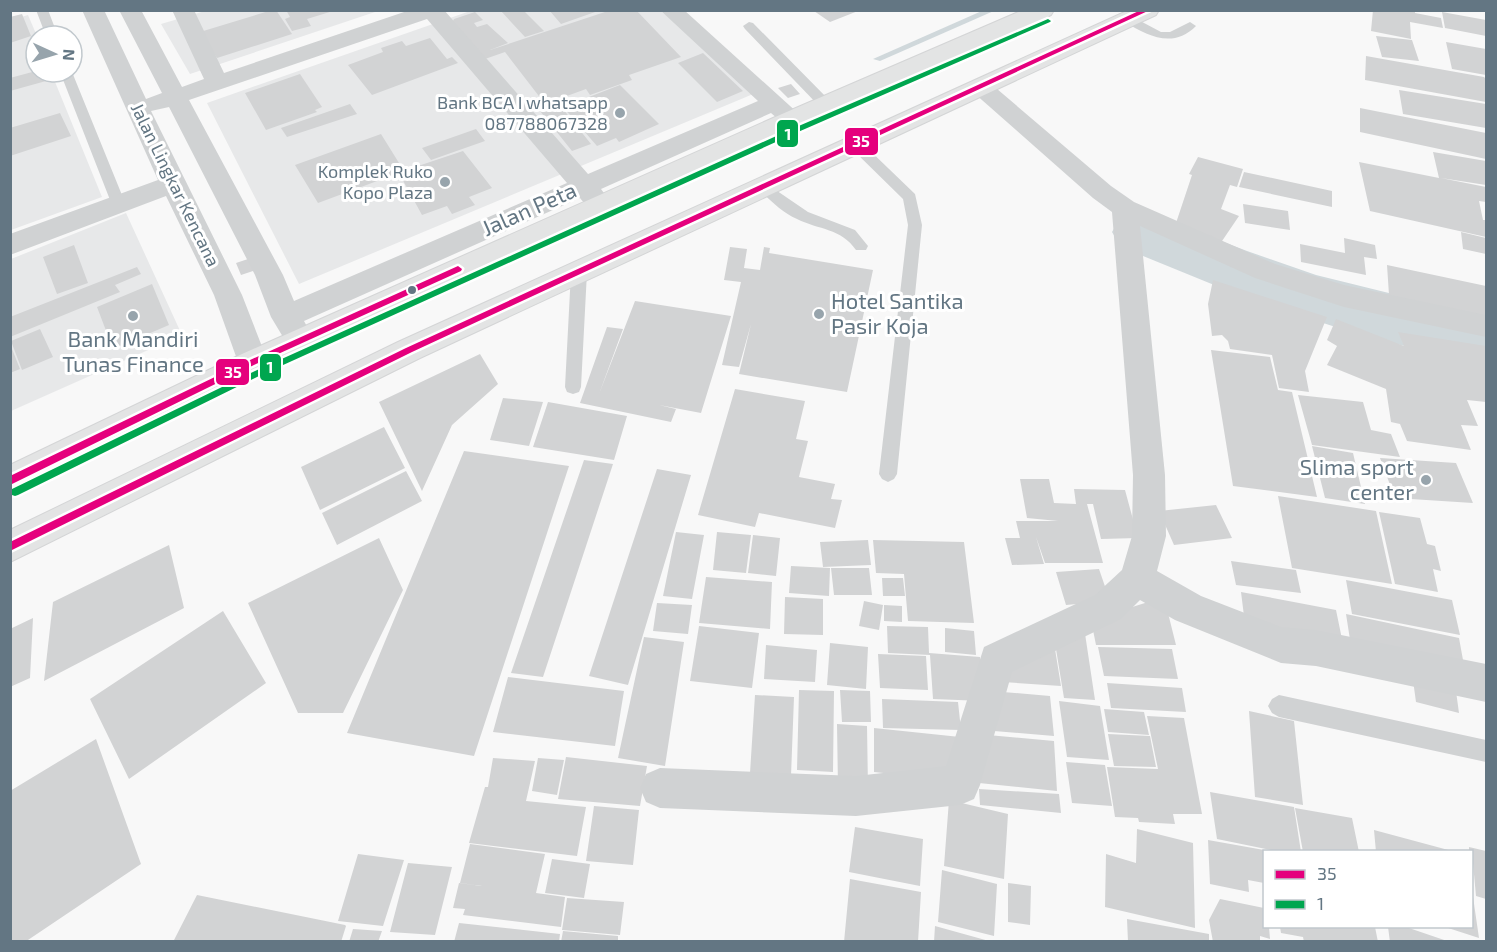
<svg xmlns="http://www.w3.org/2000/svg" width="1497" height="952" viewBox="0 0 1497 952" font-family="'Exo 2',sans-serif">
<rect width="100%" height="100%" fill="#f8f8f8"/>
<path fill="#e7e8e9" d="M473,10L661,11L758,92L299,284L207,103Z
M205,11H378L190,74L161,24Z
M28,15L37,36L36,72H51L102,197L11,230V20Z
M126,213L182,335L11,411V259Z"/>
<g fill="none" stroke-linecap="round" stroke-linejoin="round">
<path fill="#d0d8db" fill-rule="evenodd" d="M984,10H996L880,61L873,59Z"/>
<path fill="#d0d8db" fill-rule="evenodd" d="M1142,211L1247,251L1316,275L1486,317V367L1354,333L1246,298L1121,247L1112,232L1121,217Z"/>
</g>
<path fill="#d2d3d4" d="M272,10H276L292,34L217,58L200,32Z
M286,10H333V11L307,19L311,26L292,31L285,19L290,17Z
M500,10H523L544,31L525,37Z
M549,10H598V11L561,24Z
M611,10H636L681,57L629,75L632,80L590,95L586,89L545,104L505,52L485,59L452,23L454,19L475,12L483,20L474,23L477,27L487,24L508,43L490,50Z
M1373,10H1415V13L1441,18L1443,28L1410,22L1411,39L1371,31Z
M814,11H858L830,22Z
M1442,12L1486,20V36L1445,28Z
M22,14L31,36L10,43V17Z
M1376,36L1412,40L1419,61L1382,57Z
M430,38L447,59L452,57L458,63L372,95L348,65L383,52L381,48L402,41L406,46Z
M1446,42L1486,49V75L1452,69Z
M703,53L743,91L717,102L678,63Z
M1366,56L1484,77L1486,79V102L1365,80Z
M36,71L43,72L46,81L10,91V78Z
M300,74L322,107L315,110L317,112L266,130L245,93Z
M791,84L800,94L788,98L778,88Z
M620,85L659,124L619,142L616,138L597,146L563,107Z
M1399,90L1486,104V128L1403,114Z
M350,104L357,114L287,137L281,128Z
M559,104L591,144L572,151L540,111Z
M1360,108L1486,133V159L1360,132Z
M60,113L71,136L10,156V128Z
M476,129L485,141L431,160L422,148Z
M381,134L404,171L318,203L295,165Z
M463,151L492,188L469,197L475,205L452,214L447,206L422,215L400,175L418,168V166Z
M1433,152L1486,161V185L1441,178L1486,187V202L1479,201L1483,220H1486V237L1370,211L1359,162L1439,178Z
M1198,157L1243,169L1237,187L1230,185L1221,209L1239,216L1220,244L1176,223L1192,175L1189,174Z
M1244,172L1332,191V207L1239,187Z
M1243,204L1288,211L1290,230L1245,223Z
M1461,232L1486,238V254L1463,249Z
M1344,238L1375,245L1377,259L1364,257L1366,275L1301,262L1300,244L1345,253Z
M74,245L88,283L57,294L43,257Z
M730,247L747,249L744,268L760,270L764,247L770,248L769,253L873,270L847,392L739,374L751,324L739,367L722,365L741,282L724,280Z
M254,257L259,269L241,275L236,263Z
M1387,265L1486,286V317L1389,295Z
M137,267L141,274L115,285L120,292L10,337V317Z
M1213,280L1327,317L1305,371L1309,392L1279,388L1272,355L1230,349L1228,341L1222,335L1212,336L1208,304Z
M152,284L169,325L113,349L97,307Z
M635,301L731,316L701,413L659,405L676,409L671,422L580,403L607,327L623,329L599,394Z
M1336,319L1404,346L1398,332L1486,346V402L1467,400L1478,426L1461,425L1471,450L1407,441L1400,424L1391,422L1386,389L1327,365L1337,346L1327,340Z
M40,329L53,357L22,370L11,341Z
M10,344L20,369L10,373Z
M1211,350L1270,357L1278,390L1292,392L1317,497L1233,486Z
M480,354L498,384L452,425L422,491L379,402Z
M735,389L805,401L796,439L808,441L799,477L835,484L831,499L842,500L835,528L759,513L755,527L698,515Z
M1298,395L1363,402L1371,430L1391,434L1400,457L1312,445Z
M503,398L543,402L529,446L490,440Z
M548,402L627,416L614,460L533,447Z
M384,427L405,468L320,510L301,467Z
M1312,446L1353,453L1365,504L1325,498Z
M464,451L569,466L474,756L347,733Z
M1380,458L1456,463L1473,503L1395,498Z
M584,460L613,464L543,677L511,673Z
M657,469L691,475L628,685L589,676Z
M406,471L422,501L337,545L322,513Z
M1020,479H1049L1054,503L1076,504L1074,489L1125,490L1138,538L1101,539L1093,504H1087L1103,563H1045L1036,537L1044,564L1012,565L1005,538H1020L1016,521H1058L1027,518Z
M1278,496L1376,511L1392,584L1292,568Z
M1216,505L1232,538L1174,545L1159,511Z
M1379,512L1420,518L1427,544L1435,546L1441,571L1433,569L1438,592L1395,584Z
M676,532L704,535L692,599L663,596Z
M717,532L751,535L746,573L713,570Z
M753,535L780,538L776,576L748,573Z
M379,538L403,590L343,713H298L248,603Z
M868,540L871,565L823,567L820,542Z
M873,540L964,542L974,623L908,621L904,574L876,573Z
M169,545L184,608L44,681L53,602Z
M1231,561L1296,570L1301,593L1236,585Z
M791,566L830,568L829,596L789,593Z
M831,568H869L872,595H834Z
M1099,569L1110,601L1066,605L1056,572Z
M706,577L772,582L770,629L699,623Z
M882,578H903L905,596H883Z
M1346,580L1452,600L1460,635L1352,614Z
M1241,592L1336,610L1343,644L1245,624Z
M785,597L823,599V635L784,634Z
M1164,597L1176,645H1096L1091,620Z
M864,601L883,605L879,630L859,626Z
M657,603L692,605L688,634L653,631Z
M884,605L902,606V622L884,621Z
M223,611L266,683L129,779L90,699Z
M1346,614L1459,638L1465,671L1351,646Z
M33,618L30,678L10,687V629Z
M699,626L759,633L752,688L690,681Z
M887,626L928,627L929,653L980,657L983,701L933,699L930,655L888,653Z
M1084,627L1095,700L1064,698L1055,643Z
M945,628L974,631L976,655L945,652Z
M644,637L684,642L665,766L618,758Z
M830,643L868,647L866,689L827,685Z
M766,645L817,650L815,682L764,679Z
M1098,647L1172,649L1178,679L1104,676Z
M1055,649L1061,686L1003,682L999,660Z
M878,654L926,656L928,690L880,688Z
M1412,673L1455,684L1459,713L1416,702Z
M508,677L624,691L615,746L493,732Z
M1107,683L1182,688L1186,712L1111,708Z
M799,690L834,691L833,772L797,770Z
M840,690L870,691L871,722H842Z
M991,691L1050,696L1054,736L994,731Z
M755,695L794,697L791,776L750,773Z
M882,699L958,702L961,730L883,728Z
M1059,701L1100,706L1109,760L1067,757Z
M1104,709L1144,712L1149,735L1108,732Z
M1249,711L1294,721L1303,805L1255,797Z
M1147,716L1184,718L1202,814H1173L1175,824L1139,822L1138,818L1115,817L1107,767L1158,769Z
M837,724L867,726L868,789L838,788Z
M874,728L960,737V781L874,772Z
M977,734L1054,741L1057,791L979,783Z
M1108,734L1150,736L1156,767L1114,766Z
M96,739L141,864L25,942H10V791Z
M566,757L647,766L640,806L558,799Z
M493,758L535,761L526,801L586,807L577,856L469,843L485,787H488Z
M538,758L564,760L557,795L532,791Z
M1066,762L1105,765L1112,806L1072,803Z
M979,789L1059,794L1061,813L980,805Z
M1210,792L1294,807L1301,852H1280L1217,839Z
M949,800L1008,814L1004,879L944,866Z
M594,806L639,810L633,865L586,861Z
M1295,808L1352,818L1359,852H1303Z
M855,827L923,839L920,886L849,872Z
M1137,829L1193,843L1195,928L1105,907L1106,854L1136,863Z
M1374,830L1452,851V852H1376Z
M1208,840L1264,850V883L1248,880L1249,892L1210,884Z
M470,844L545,854L536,893L565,897L561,927L463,915L465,909L453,908L459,883L482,886L460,883Z
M1469,847L1486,851V899L1476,896L1472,852H1469Z
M358,854L404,860L383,926L338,921Z
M552,859L590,864L584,898L545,893Z
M408,863L452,867L435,935L390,932Z
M942,870L997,884L994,936L938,922Z
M850,879L921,892L918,942H844Z
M1008,883L1031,886L1030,925L1008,922Z
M197,895L345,925L346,926L341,942H173Z
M1473,897L1479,938L1445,927H1472Z
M567,898L624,902L620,935L562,930Z
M1220,899L1264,908V927H1269L1270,939L1260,936V942H1213L1209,920Z
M1127,919L1209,934V942H1128Z
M459,923L560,934L559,942H454Z
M935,926L989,941V942H934Z
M1280,927H1375L1378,942H1304L1303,937L1281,933Z
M1388,927H1406L1450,942H1390Z
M353,929L382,931L378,942H349Z
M563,931L618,936V942H561Z"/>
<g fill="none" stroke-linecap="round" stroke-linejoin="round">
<g stroke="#d4d5d6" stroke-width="2">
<path id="primary" d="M1023,10H1054L1051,15L800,124L264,370L10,495V465L242,354L782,114Z
M1129,10H1159L1156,15L420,358L10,562V530L398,342Z"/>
</g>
<path fill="#d0d2d3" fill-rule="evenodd" d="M36,10H48L58,36H46Z
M1129,15L1161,32H1170L1190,22L1196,26C1173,49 1148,36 1125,22V16Z
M749,22L753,23L830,101L832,104L830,107H820L745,29L743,26Z
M60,72H72L126,205L124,209H114L112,205Z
M856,141L861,142L915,194L922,225L897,474L894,479L888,482L882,479L879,474L908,225L903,199L851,148L849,145Z
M764,182L808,212L855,230L868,246L866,250H856C841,228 819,230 797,219C783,213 771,201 759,190L757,187Z
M579,266L584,268L587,272L581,387L579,392L573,394L567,392L565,387L571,272L574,268Z
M1279,695L1486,740V762L1279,717L1272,713L1268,706L1272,699Z"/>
<path fill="#d0d2d3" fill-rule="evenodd" d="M82,10H104L146,99L162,93L119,10H141L182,87L204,79L172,10H194L224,73L410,10H444L588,174L758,101L660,10H684L800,115L797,120C785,123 780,121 771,113L601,189L609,200L605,206C593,210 588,208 580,198L304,321L311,334L306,342L296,345L286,342L271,317L255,275L169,107L151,111L242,295L268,362L264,370L253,374L242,370L238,362L214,295L166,196L10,255V234L158,180ZM427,19L567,183L294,301L283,275L189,100Z
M982,81L990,83L1111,186L1134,202L1275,264L1344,285L1486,315V337L1344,307L1255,278L1140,226L1165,475L1166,536L1157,571L1201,596L1281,627L1316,630L1486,664V702L1316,666L1281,663L1175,620L1140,600L1121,619L1012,672L980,785L974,799L960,805L856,816L660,808L646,802L640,788L646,774L660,768L856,776L946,766L984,647L1095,595L1122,570L1132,536L1133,475L1112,212L1093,198L974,93L970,88L974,83Z"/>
<use href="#primary" fill="#e3e4e4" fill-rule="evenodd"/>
<g stroke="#fff" stroke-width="5">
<path id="bus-1" d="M1141,10H1150L412,352L10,551V542L406,348Z
M458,266L462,269L461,271L256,364L10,485V476L250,360Z"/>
</g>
<g stroke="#fff" stroke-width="5">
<path id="bus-2" d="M1048,19L1051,21L1050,22L798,132L261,375L18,495L15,496L12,495L10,492L12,489L255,371L794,128Z"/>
</g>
<use href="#bus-1" fill="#e5007d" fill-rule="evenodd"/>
<use href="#bus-2" fill="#00a64f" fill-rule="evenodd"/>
</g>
<g fill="#97a4ac" stroke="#fff" stroke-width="2">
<circle cx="620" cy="113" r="6"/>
<circle cx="445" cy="182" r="6"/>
<circle cx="819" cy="314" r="6"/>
<circle cx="133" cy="316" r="6"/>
<circle cx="1426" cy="480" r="6"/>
</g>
<circle fill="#637683" stroke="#fff" stroke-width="2" cx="412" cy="290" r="5"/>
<g text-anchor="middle" stroke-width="6" stroke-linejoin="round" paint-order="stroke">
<g font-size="18" fill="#637683" stroke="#fff" text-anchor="end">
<text x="608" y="109">Bank BCA I whatsapp<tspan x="608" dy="21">087788067328</tspan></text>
<text x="433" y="178">Komplek Ruko<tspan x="433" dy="21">Kopo Plaza</tspan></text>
</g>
<g font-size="18" fill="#637683" stroke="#fff">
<text transform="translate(175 185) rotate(64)" y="6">Jalan Lingkar Kencana</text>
</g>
<g font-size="22" fill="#637683" stroke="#fff">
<text transform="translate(529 209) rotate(-24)" y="8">Jalan Peta</text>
</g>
<g font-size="22" fill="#637683" stroke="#fff" text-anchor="start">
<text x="831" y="309">Hotel Santika<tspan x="831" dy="25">Pasir Koja</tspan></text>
<text x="133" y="347" text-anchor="middle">Bank Mandiri<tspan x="133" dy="25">Tunas Finance</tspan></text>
<text x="1414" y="475" text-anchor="end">Slima sport<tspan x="1414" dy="25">center</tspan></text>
</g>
</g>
<g stroke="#fff" stroke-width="2">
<rect x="776" y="119" width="23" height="29" rx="6" fill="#00a64f"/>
<rect x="844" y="127" width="35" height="29" rx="6" fill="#e5007d"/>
<rect x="259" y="353" width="23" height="29" rx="6" fill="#00a64f"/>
<rect x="215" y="358" width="35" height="28" rx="6" fill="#e5007d"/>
</g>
<g font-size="16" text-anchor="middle" font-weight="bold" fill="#fff">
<text x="788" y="140">1</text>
<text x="861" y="147">35</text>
<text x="270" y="373">1</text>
<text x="233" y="378">35</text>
</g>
<rect width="1497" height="952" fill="none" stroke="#637683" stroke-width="24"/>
<rect x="1263" y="850" width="210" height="78" fill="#ffffff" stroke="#c1c8cd" stroke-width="1.5"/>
<rect x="1275" y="870" width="30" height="9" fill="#e5007d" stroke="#c1c8cd" stroke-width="1.5"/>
<text x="1317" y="880" font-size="18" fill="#637683">35</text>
<rect x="1275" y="900" width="30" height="9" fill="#00a64f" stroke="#c1c8cd" stroke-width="1.5"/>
<text x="1317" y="910" font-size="18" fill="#637683">1</text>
<g transform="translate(54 54) rotate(94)"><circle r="28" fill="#ffffff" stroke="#c1c8cd" stroke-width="1.5"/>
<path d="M0-4.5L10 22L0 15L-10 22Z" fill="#97a4ac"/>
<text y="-9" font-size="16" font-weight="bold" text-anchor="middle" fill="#637683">N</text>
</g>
</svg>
